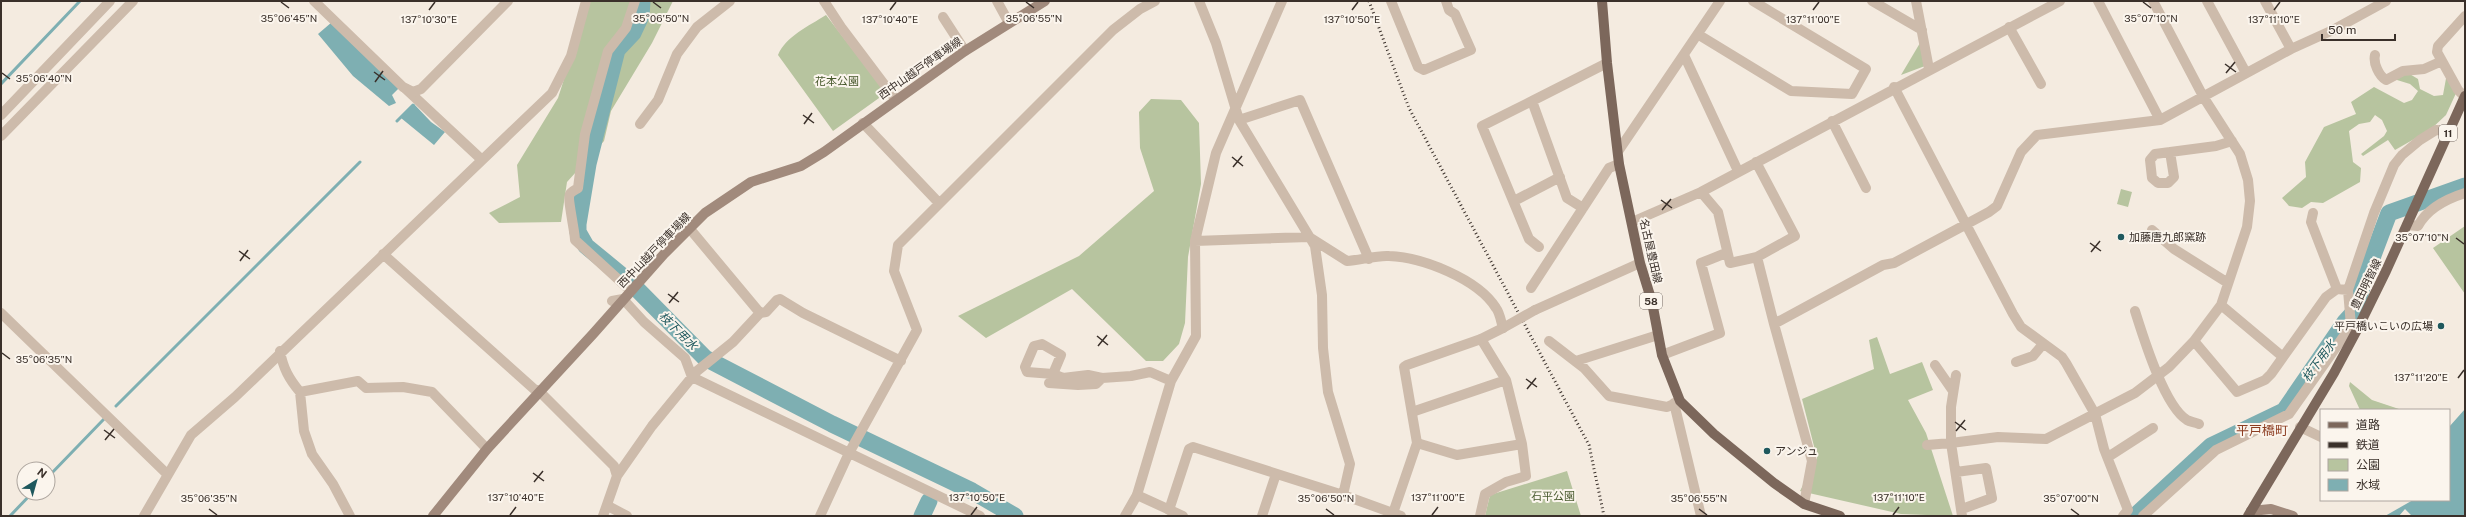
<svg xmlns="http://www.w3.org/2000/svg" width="2466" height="517" viewBox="0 0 2466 517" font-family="'Public Sans','Noto Sans JP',sans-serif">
<rect width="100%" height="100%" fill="#f4ebe0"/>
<path fill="#b7c49f" d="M589,1H673L652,43L611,111L604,141L567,182L561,222L499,223L489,213L520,197L517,165L558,98Z
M826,15L886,93L833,131L778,55C786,36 809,26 826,15Z
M1920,43L1925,66L1901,75Z
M2408,73L2418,79L2420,89L2434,96L2443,95L2447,73L2457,91L2446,115L2430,130L2395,150L2388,140L2363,156L2361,154L2384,136L2387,131L2382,120L2375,115L2370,122L2359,124L2349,131L2353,162L2361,168L2360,182L2323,203L2311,202L2302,208L2289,206L2282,198L2306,177L2305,162L2324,127L2356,114L2351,102L2374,87L2404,103L2412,100L2418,91L2410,84L2397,80V75Z
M1151,99L1181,100L1199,123L1201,184L1188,257L1185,323L1179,344L1163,361H1146L1072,289L986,338L958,316L1079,256L1154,191L1140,148L1139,112Z
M2121,189L2132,192L2128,207L2117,204Z
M2465,226V294L2433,248Z
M1877,337L1890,374L1922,362L1933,390L1908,400L1926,433L1953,516L1901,514L1800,491L1817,458L1802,399L1874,369L1869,340Z
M2350,382L2372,400L2402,410H2360L2349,386Z
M1567,471L1581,516H1485L1490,495Z"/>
<path fill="#7eafb2" d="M332,22L399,88L392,95L396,103L389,106L353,76L318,34Z
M414,104L431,122L445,132L434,145L401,118Z
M2465,409V516H2412L2405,509L2399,516H2385L2413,500H2449V427Z"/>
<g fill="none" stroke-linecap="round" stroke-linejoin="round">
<path stroke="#7eafb2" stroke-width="3" d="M1,84L80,1
M397,121L413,105
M116,406L360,162
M48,477L104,419
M10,516L32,493"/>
<path stroke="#7eafb2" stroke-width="17" d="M642,1L641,16L633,33L617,50L588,164L578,224V232L586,246L631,283L705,358L832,424L972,491L1015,516
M922,516L929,501
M2135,516L2211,446L2284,411L2345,322L2356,310L2364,279L2389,213L2465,186"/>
<path stroke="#cdbbab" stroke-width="10" d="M824,1L841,27L896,100
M997,1L1009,23
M1199,1L1216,43L1239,120L1315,246L1322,295L1323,348L1328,392L1350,464L1343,495
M1391,1L1418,67L1424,70L1471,50L1455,14L1449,10L1446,1
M1872,1L1922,30
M1916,1L1929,69
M2098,1L2160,120
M2153,1L2204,98L2240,154L2248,180L2250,201L2247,227L2221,305L2194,341L2237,392L2265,380L2271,374L2326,297L2337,289L2348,290
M2207,1L2246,73
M2465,16L2438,46L2437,52L2458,90L2465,97
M943,17L965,51
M2009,27L2041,84
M1699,35L1791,91L1852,94L1866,69L1753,1
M2291,49L2333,30L2386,1
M1684,55L1738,171
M2375,55C2373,63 2379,76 2386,80L2403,71L2424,69L2442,61
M1894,87L2013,314L2021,327L2062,357L2066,363L2095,414L2104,449L2128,510L2123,516
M406,89L481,159
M1532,101L1482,126L1529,239L1539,247
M1239,120L1300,100L1369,259
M1832,121L1866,188
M863,123L938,202
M640,124L658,100L677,54L697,27L730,1
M1619,150L1720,1
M2170,152L2174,177L2168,183H2158L2152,178L2150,160L2155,154L2216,146L2232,141
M1701,192L1718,212L1730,263L1757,257L1795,236L1756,162
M1514,201L1560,177
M1583,208L1567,198L1532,101L1607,63
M2313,213L2311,222L2337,289
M1632,222L1701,192L2060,1
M2407,225L2418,226C2427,209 2446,199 2465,193
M690,229L760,313
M2152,230L2174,249L2228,283
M1195,241L1309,237L1347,261C1360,260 1378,255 1389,256C1422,257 1478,279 1496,308C1500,313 1501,322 1503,328
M383,254L534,389L539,391L614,466L617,476
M1757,257L1774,324L1883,265L1894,263L1989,212L1997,206L2021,152L2037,135L2160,120L2291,49L2265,1
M1531,288L1609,168L1619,164
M631,291L575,240C575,232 567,198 570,194C571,192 575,190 578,188L585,134L608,51L626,28L635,1
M612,301L623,299L644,322L685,358L692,377L980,516
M2221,305L2283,357
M2135,311C2143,336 2164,406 2187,420C2190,422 2195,422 2199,424
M1,313L167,474
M1774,324L1812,461L1804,504
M2356,330L2351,326L2348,290L2374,213L2394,165L2402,155L2420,140L2436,130L2449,131
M1549,341L1584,368L1609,396L1667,407L1680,401
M280,351C283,368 289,379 300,392L358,381L366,388L403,387L432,392L487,449
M1662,355L1720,333L1701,263L1726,253
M1576,361L1658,335
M2016,362L2033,356L2043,344
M1935,365L1953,391
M1053,374L1027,372L1025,367L1034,346L1042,344L1061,355L1053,374L1063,378L1088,375L1102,378L1131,376L1150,372L1171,381
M1049,383L1078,385L1096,384L1102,378
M300,392L304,431L312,454L333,484L350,516
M1674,403L1701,516
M1412,412L1506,380
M2300,427L2321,437
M1417,443L1457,455L1522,444L1506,380L1481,339
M1927,445L1951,443V407L1956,375
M2108,457L2153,428
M1956,472L1986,468L1992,498L1962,509
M608,506L627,516
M1169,510L1189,449L1193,447L1343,495L1401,516
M144,516L191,435L235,397L552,93L571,56L586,1
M603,516L617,476L652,426L697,371L733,342L760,313L766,312L777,300L780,299L803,313L901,361
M820,516L849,453L917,330L894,271L898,245L1113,30L1140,9L1155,1
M1125,516L1137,495L1171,381L1196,336L1195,241L1216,153L1282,1
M1262,516L1276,474
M1480,516L1485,494L1506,482L1526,476L1522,444
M1962,516L1951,443L1998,437L2046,439L2135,393L2169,367L2194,341
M2143,516L2216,450L2289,414L2351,326"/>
<path stroke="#cdbbab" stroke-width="10" d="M314,1L403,87L413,92L421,89L508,1
M1,115L110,1
M1,136L133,1
M1535,310L1640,263
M1137,495L1183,516
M1392,516L1417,443L1404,367L1407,365L1481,339L1503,328"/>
<path stroke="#a18a7c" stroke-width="10" d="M2251,511L2271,509L2293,516
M433,516L487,449L593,334L664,254L705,213L751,182L801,166L824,152L965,51L1045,1"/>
<path stroke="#7c675b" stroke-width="10" d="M1602,1L1607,63L1619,164L1640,263L1652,302L1662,355L1680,401L1714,434L1774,483L1804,504L1840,516
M2248,516L2334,373L2357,330L2386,271L2465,96"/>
<path stroke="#3a302a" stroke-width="3" stroke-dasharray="1 3" stroke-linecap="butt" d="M1369,1L1409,108L1589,445L1604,516"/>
<path stroke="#cdbbab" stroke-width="10" d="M1503,328L1535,310"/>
</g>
<path fill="none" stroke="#3a302a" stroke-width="1.5" d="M281,2L289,8M653,2L661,8M1026,2L1034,8M2143,2L2151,8M429,10L435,2M890,10L896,2M1352,10L1358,2M1813,10L1819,2M2274,10L2280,2M2225,64L2236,72M374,72L385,80M2,73L10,79M2226,73L2235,62M375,82L383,71M803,115L814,123M804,124L812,113M1232,157L1243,166M1233,167L1242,156M1661,200L1672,208M1662,210L1671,199M2456,238L2464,244M2090,243L2101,251M239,251L250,259M2091,252L2100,241M240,261L248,250M668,294L679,302M669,303L678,292M1097,336L1108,345M1098,346L1107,335M2,353L10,359M2458,378L2464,370M1526,379L1537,387M1527,389L1536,378M1955,422L1966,430M104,430L115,438M1956,431L1965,420M105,440L114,429M533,473L544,481M534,482L543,471M209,509L217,515M1326,509L1334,515M1699,509L1707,515M2071,509L2079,515M510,515L516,507M971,515L977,507M1432,515L1438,507M1893,515L1899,507"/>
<g fill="#1e585d" stroke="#fbf5ed" stroke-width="1.5">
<circle cx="2121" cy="237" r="4"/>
<circle cx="2441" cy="326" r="4"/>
<circle cx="1767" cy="451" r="4"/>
</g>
<g text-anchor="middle" stroke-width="4" stroke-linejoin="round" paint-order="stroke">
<g fill="#fbf5ed" stroke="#746b64" stroke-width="1">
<rect x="2439" y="125" width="18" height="16" rx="3"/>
<rect x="1640" y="293" width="22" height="16" rx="3"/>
</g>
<g font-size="10" font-weight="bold" fill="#3a302a">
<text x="2448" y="137">11</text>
<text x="1651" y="305">58</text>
</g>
<g font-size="11" fill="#3a302a" stroke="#fbf5ed">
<text transform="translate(920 68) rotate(-35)" y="4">西中山越戸停車場線</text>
<text transform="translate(654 250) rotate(-46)" y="4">西中山越戸停車場線</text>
<text transform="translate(1651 251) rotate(77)" y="4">名古屋豊田線</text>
<text transform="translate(2366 284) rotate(-64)" y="4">豊田明智線</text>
</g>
<g font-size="11" fill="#48592d" stroke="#fbf5ed">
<text x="837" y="85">花本公園</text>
<text x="1553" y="500">石平公園</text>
</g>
<g font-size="11" fill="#3a302a" stroke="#fbf5ed" text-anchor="start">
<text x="2129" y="241">加藤唐九郎窯跡</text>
<text x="2433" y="330" text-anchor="end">平戸橋いこいの広場</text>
<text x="1775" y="455">アンジュ</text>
</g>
<g font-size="12" font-style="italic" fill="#1e585d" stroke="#fbf5ed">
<text transform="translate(678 331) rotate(45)" y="4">枝下用水</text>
<text transform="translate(2319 361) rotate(-54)" y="4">枝下用水</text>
</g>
<g font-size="13" fill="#8c3d21" stroke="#fbf5ed">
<text x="2262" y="435">平戸橋町</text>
</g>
</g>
<g font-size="10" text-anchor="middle" fill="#3a302a" stroke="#fbf5ed" stroke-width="4" stroke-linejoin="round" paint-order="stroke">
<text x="2151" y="22">35°07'10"N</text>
<text x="289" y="22">35°06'45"N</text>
<text x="661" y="22">35°06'50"N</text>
<text x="1034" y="22">35°06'55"N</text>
<text x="429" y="23">137°10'30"E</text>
<text x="890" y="23">137°10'40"E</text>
<text x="1352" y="23">137°10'50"E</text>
<text x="1813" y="23">137°11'00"E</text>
<text x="2274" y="23">137°11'10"E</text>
<text x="44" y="82">35°06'40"N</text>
<text x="2422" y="241">35°07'10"N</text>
<text x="44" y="363">35°06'35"N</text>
<text x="2421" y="381">137°11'20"E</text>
<text x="516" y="501">137°10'40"E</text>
<text x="977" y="501">137°10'50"E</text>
<text x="1438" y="501">137°11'00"E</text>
<text x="1899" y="501">137°11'10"E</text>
<text x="209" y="502">35°06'35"N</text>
<text x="1326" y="502">35°06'50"N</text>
<text x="1699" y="502">35°06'55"N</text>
<text x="2071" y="502">35°07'00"N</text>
</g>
<rect width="2466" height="517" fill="none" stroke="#3a302a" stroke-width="4"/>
<rect x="2320" y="409" width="130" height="92" fill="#fbf5ed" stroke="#aea69f"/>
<rect x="2328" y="422" width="20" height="6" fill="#7c675b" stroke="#aea69f"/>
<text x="2356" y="429" font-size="12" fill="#3a302a">道路</text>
<rect x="2328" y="442" width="20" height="6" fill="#3a302a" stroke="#aea69f"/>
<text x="2356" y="449" font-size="12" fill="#3a302a">鉄道</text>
<rect x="2328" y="459" width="20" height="12" fill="#b7c49f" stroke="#aea69f"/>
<text x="2356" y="469" font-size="12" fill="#3a302a">公園</text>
<rect x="2328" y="479" width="20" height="12" fill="#7eafb2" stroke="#aea69f"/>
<text x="2356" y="489" font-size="12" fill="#3a302a">水域</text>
<g transform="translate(36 481) rotate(37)"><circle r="19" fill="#fbf5ed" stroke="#aea69f"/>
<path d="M0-3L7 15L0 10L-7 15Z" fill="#1e585d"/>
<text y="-6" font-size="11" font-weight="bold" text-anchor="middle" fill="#3a302a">N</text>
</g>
<path d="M2322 34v6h73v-6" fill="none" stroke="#3a302a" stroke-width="2"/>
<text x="2328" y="34" font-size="12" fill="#3a302a" stroke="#fbf5ed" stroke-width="3" paint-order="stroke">50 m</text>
</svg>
